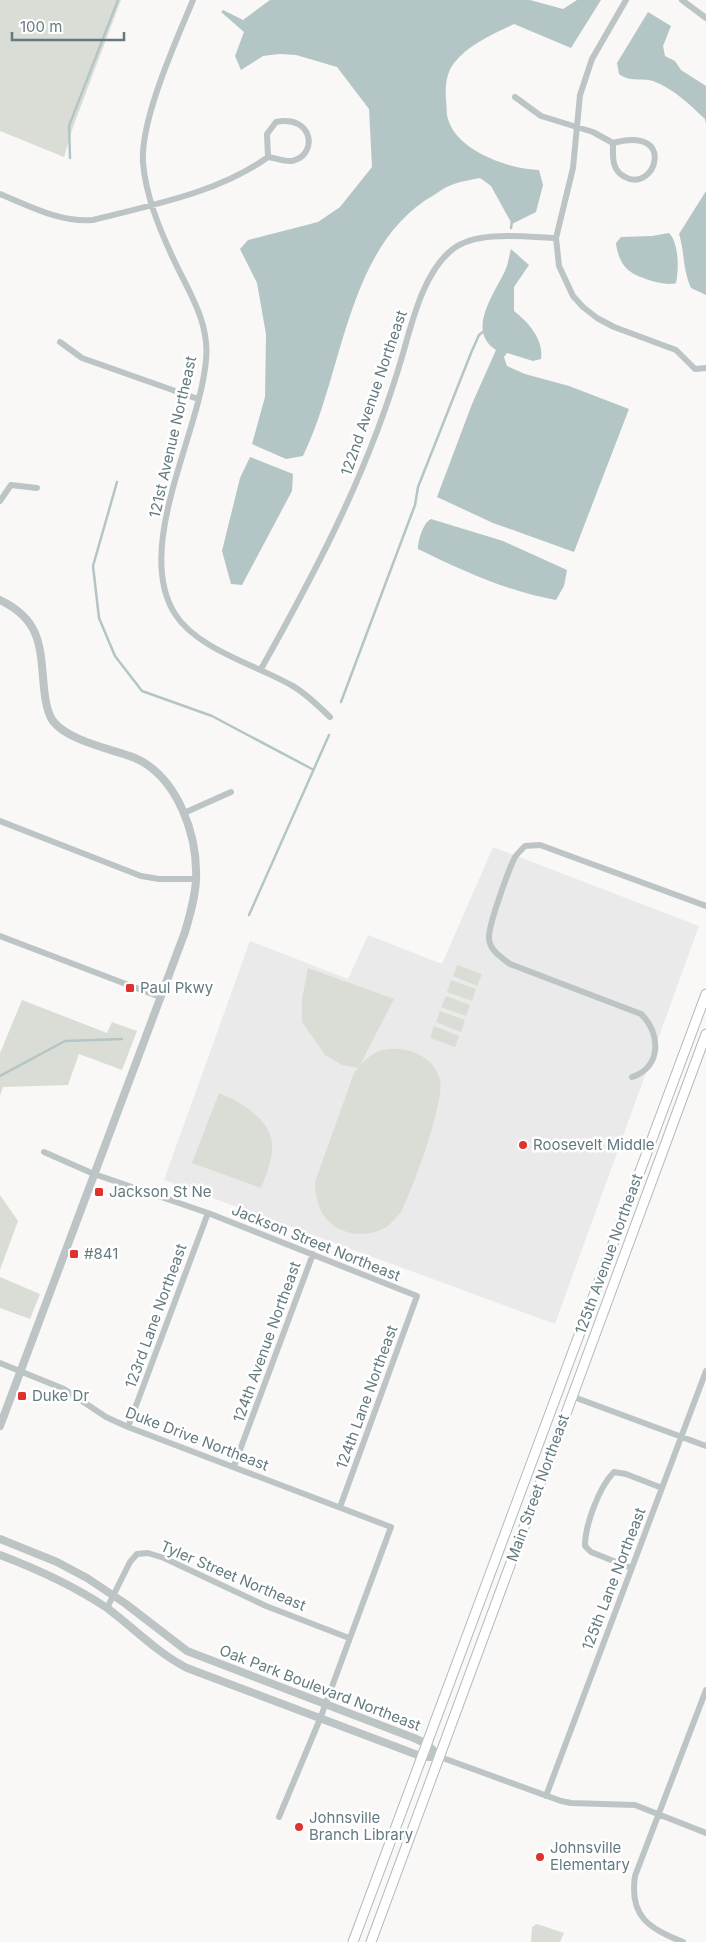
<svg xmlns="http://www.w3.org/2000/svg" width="706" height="1942" viewBox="0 0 706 1942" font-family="Inter,sans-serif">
<rect width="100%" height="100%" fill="#f9f8f6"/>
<path fill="#e9eae9" d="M493,847L699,926L555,1324L164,1180L250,941L348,979L368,935L442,964Z"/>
<path fill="#daddd5" d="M0,0H121L73,127L64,157L0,131Z
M457,965L482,974L477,986L453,976Z
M308,968L394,999L360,1065C364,1061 369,1056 375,1053C397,1042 434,1053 440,1080C445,1101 413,1189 402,1210C399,1215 394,1220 390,1224C379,1234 360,1236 347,1232C322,1224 316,1205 315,1182L354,1073L358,1068L342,1065L325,1055L302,1022V999Z
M451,980L476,989L472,1001L447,992Z
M446,996L470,1005L466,1016L441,1007Z
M22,1000L107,1033L112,1022L137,1031L122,1070L79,1054L68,1085L3,1087L0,1096V1053Z
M440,1011L465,1020L461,1032L436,1022Z
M434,1026L459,1036L455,1047L430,1038Z
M219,1093C241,1102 275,1121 272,1150C271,1163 266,1176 261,1188L192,1163Z
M0,1195L18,1221L0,1270Z
M0,1277L40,1294L30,1319L0,1308Z
M537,1924L564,1933L560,1942H531L532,1927Z"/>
<path fill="#b4c5c6" d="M270,0H530L563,9L577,0H601L571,48L514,24C493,34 469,44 454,63C446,73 445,88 446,100C447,106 446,113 448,119C457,151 509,169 539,170L543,185L536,212L512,224L491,186L480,178C471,180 462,181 454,184C447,186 440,191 434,195C346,245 344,373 303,456L286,459L252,444L265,397L266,334L257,283L240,249L248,240L318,222L340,207L372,167L369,109L337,67L296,55L279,54L263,56L241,70L235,56L244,32L221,12L223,10L243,20Z
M648,12L671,26L663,46L665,56L675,61L681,70L706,86V124L705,119C689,104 674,89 653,81C642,77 630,83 619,74L617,63Z
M706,191V295L691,288C682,267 685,253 679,234Z
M669,233C679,243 679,269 676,283C665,287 635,277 627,269C620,262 617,252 616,243L621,237L652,236Z
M511,249L529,265L514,287V311C528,322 544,339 541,359L533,361L507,353L504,357L507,366L525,374L569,386L629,409L574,552L493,523L437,497L472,404L496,350C466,331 494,294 505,271C508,265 509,256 511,249Z
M250,457L293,474L292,491L242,585L231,584L222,551L240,478Z
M431,519L503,541L567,570L564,586L556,600C509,592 461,570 418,549C418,540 423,523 431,519Z"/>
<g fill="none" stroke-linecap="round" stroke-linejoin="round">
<path stroke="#b4c5c6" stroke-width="2.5" d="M70,158L69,126L118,0
M511,228L512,221
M117,482L93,566L99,618L115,656L142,691L212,716L312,769
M341,702L415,505L418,487L471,353L479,335L484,331
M249,915L329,735
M0,1076L65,1041L122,1039"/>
<g stroke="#b2babd" stroke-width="11">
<path id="secondary" d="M353,1942L706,994
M371,1942L706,1034"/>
</g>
<path stroke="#bdc4c6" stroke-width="6" d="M193,0C176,41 140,120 143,163C146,196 159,228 173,258C188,291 210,322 206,360C200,433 133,548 175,614C197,649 256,665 291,685C306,693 317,705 330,717
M626,0L592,59L580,95L573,168L556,238L559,266L573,296L583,307L597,318L614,327L676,350L695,369L706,368
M682,0L706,18
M515,97L541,116L593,132L613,143C613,156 611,170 625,177C655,194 678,125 613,143
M0,194C30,206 60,223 93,220C151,205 218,193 268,157C276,158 284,162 292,161C319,155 313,114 276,122L267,134L268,157
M60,342L82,358L198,399
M0,501L11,485L37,488
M261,669C320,564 371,466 404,350C413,318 425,270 453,249C477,230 527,237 556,238
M184,813L231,792
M0,821L141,876L159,879H196
M0,936L160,997
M632,1077C662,1067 661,1033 641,1014L510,964C502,958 489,950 489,938C488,926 509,869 515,857C518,853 522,849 525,846L540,845L706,906
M44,1152L94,1174L208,1213L417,1296L340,1507
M0,1363L64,1389L106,1417L128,1427L391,1527L320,1719L279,1817
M571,1396L706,1446
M128,1427L208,1213
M234,1466L313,1254
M631,1568L591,1552L585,1546C585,1525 599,1487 614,1472L626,1474L662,1488
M107,1608L130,1562L137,1554L148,1553L164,1558L266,1606L349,1638
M440,1757L561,1801L571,1803L635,1805L706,1833
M546,1796L706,1371
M683,1942C649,1928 629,1917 635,1876L706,1690"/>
<path stroke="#bdc4c6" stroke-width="8" d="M0,600C42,620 40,647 44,688C45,698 47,713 53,721C68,741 112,749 135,758C178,777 198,836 196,880C195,898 190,915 185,932L0,1426
M0,1539L57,1562L87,1578L126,1604L187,1651L414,1738L427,1744L440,1757
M0,1555C37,1569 74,1586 107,1608C134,1628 156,1652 187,1668L423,1757H440"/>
<use href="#secondary" stroke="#fff" stroke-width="9"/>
</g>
<g fill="#e1312e" stroke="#fff" stroke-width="2">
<rect x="125" y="983" width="10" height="10" rx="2.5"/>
<circle cx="523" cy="1145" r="5"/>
<rect x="94" y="1187" width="10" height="10" rx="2.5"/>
<rect x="69" y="1249" width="10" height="10" rx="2.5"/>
<rect x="17" y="1391" width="10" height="10" rx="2.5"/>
<circle cx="299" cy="1827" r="5"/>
<circle cx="540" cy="1857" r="5"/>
</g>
<g text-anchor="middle" stroke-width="5" stroke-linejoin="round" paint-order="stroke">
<g font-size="15" fill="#647a81" stroke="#fff">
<text transform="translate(374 393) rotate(-71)" y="5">122nd Avenue Northeast</text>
<text transform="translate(173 437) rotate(-77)" y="5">121st Avenue Northeast</text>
<text transform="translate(316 1243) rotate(22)" y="5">Jackson Street Northeast</text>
<text transform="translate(609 1254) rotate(-70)" y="5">125th Avenue Northeast</text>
<text transform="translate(156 1316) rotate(-70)" y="5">123rd Lane Northeast</text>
<text transform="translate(267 1342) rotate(-70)" y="5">124th Avenue Northeast</text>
<text transform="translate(367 1397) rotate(-70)" y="5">124th Lane Northeast</text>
<text transform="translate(197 1439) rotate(21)" y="5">Duke Drive Northeast</text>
<text transform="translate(538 1488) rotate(-70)" y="5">Main Street Northeast</text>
<text transform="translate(233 1576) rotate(23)" y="5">Tyler Street Northeast</text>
<text transform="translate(614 1579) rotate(-69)" y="5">125th Lane Northeast</text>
<text transform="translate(320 1688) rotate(21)" y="5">Oak Park Boulevard Northeast</text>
</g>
<g font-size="15" fill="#647a81" stroke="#fff" text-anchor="start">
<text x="140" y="993">Paul Pkwy</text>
<text x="533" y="1150">Roosevelt Middle</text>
<text x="109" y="1197">Jackson St Ne</text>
<text x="84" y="1259">#841</text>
<text x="32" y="1401">Duke Dr</text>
<text x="309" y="1823">Johnsville<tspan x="309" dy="17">Branch Library</tspan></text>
<text x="550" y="1853">Johnsville<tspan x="550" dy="17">Elementary</tspan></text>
</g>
</g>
<path d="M12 32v8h112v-8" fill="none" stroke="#647a81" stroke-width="2.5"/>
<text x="20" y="32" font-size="15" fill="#647a81" stroke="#ffffff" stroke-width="4" paint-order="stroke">100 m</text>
</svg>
